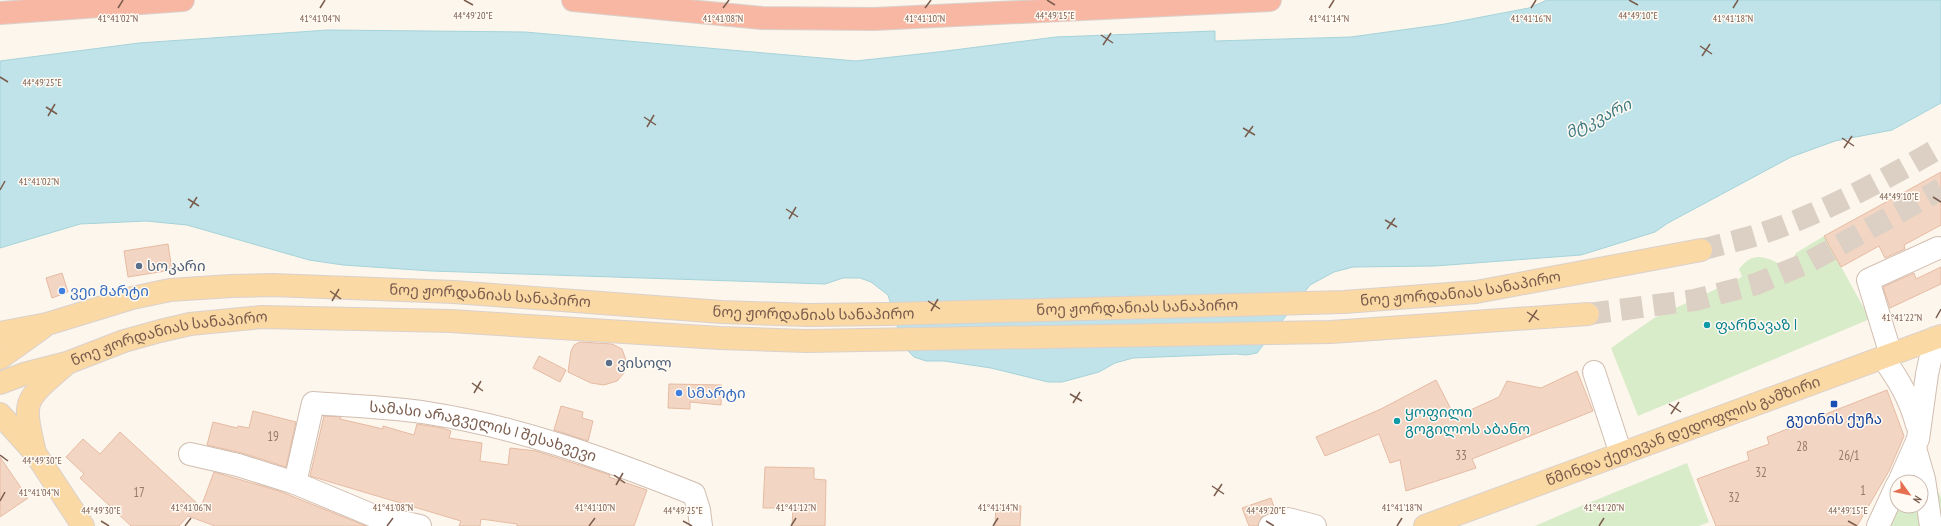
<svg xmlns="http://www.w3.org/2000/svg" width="1941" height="526" viewBox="0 0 1941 526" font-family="'PT Sans Narrow','Noto Sans Georgian',sans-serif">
<rect width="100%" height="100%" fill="#fdf6ec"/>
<path fill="#d8ecc9" d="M1824,236L1870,319L1638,416L1611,348L1654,318L1742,277L1739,269C1755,248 1767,259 1788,267L1796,253Z
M1687,463L1709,522L1699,526H1535L1581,506Z
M1932,481L1941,497V526H1890L1898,506H1921Z"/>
<path fill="#bfe3e8" stroke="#a5d3da" d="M1547,0H1941V103L1892,130L1835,141L1791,157L1668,223L1655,232L1581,255L1435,266L1353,267L1334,272L1310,285L1257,353L1246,355L1236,354L1133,358L1115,363L1099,372L1062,382H1048L991,368L944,361H926L914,357L903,346L888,295L871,282L860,278H843L825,284L431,271L343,265L309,260L187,225L146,221L80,224L0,248V61L139,43L328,30L525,32L856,61L938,52L1056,37L1215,31V41L1351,37L1445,24L1529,8Z"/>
<path fill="#f3d5c3" stroke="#e6bba3" d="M1941,172V225L1904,245L1905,249L1885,258L1879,246L1841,267L1824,236Z
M168,244L172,270L128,277L124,251Z
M1941,267V284L1890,308L1883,287L1914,273L1916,279Z
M62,273L68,292L52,298L46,278Z
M580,342L612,344L622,349L627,363L624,373L617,381L604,385L591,383L568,372L571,351L574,345Z
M539,356L566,370L560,382L533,368Z
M1577,371L1593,411L1472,459L1476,468L1406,491L1400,460L1390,463L1379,434L1325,456L1316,437L1381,409L1436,380L1456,419L1466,412L1499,397L1507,381L1541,388Z
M669,384L722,385L721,405L690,402V409L668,408Z
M1887,390L1904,436L1889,471L1857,526H1716L1697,479L1749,460L1747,452L1769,444L1767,437Z
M561,406L583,412L582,418L593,421L588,441L554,430Z
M253,411L296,422L286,467L242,453L207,445L213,422L237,428L238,426L249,428Z
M324,416L341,417L340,419L383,429V426L414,435L417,424L442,428L451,431L449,438L482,443L480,461L508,465L510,448L536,451L592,469L610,475L609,477L647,490L634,526H517V524L481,519L480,526H459L461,521L310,476Z
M120,432L201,507L214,472L279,491L366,526H215L188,516L179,526H131L80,478L84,474L66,457L83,439L100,454Z
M0,457L28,498L0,517Z
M765,467L814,468V479L826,480L825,526H792L793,508H763Z
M1271,498L1275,510L1261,518L1258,526H1249L1242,508Z
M996,504L1021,506L1020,526H995Z"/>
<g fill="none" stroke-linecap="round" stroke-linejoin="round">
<path stroke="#dcd0c4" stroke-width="22" stroke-dasharray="22 11" stroke-linecap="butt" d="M1701,250C1721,244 1743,240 1763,233C1825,212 1884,180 1941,147
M1588,314L1695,300L1756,284L1807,263L1941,189"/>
<g stroke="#d1beb0" stroke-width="24">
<g id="minor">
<path d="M1891,355L1868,280L1938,248"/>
<path d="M1883,358C1899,380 1910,399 1917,425"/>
<path d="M1594,372L1621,454"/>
<path d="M1915,448L1924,479L1931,526"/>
<path d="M190,454L238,465L295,483L374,516L420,526"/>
<path d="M1899,482L1918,439L1927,374L1935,338"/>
<path id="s1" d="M295,483L313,403C351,406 390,407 428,413C519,427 609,460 694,494L699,510L701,526"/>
<path d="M1270,526L1288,519L1315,526"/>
<path d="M1878,526L1897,485"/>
</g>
</g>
<g stroke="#dad1cd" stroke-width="24">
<g id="major">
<path id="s2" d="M0,333L47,324L132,298L170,290L231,286L272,285L454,292L722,312L809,315L889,314L1344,302L1476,292L1701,250"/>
<path d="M0,358L42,328"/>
<path id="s3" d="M0,383L24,374L67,363L124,341L160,331L190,324L262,317L450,321L720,338L806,341L1331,332L1588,314"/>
<path d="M0,414L35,453L83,526"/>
<path d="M35,453C23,400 22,402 64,366"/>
<path id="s4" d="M1425,526L1941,336"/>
</g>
</g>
<g stroke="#dad1cd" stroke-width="24">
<path id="highway" d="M573,0L762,18L874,19L1270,0
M0,13L183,0"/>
</g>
<use href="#minor" stroke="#fff" stroke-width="22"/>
<use href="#major" stroke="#fbd9a5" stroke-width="22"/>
<use href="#highway" stroke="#f7b7a3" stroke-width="22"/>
</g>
<path fill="none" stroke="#7a5c4d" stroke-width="1.5" d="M464,0L473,5M1047,0L1055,5M1629,0L1638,5M118,8L123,0M320,8L325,0M723,8L729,0M925,8L931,0M1329,8L1334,0M1531,8L1536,0M1733,8L1738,0M1101,35L1113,43M1103,45L1111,33M1700,46L1712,54M1702,56L1710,44M0,77L8,82M46,107L57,114M48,116L55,104M644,117L656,125M647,127L654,115M1243,128L1255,135M1245,137L1253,126M1842,138L1854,146M1844,148L1852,136M0,190L5,181M1933,197L1941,202M188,199L199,206M190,208L197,197M786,209L798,217M789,219L796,207M1385,220L1397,227M1387,229L1395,218M330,291L341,299M332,301L339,289M928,301L940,309M931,311L938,299M1527,312L1539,320M1936,318L1941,309M1529,322L1537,310M472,383L483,391M474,393L481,381M1070,394L1082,401M1073,403L1080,392M1669,404L1681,412M1671,414L1679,402M0,455L8,461M614,475L625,483M616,485L623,473M1212,486L1224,494M1214,496L1222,484M0,501L5,492M101,521L109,526M683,521L692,526M1266,521L1274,526M1848,521L1857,526M185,526L191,518M387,526L393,518M589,526L595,518M791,526L796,518M993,526L998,518M1397,526L1402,518M1599,526L1604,518"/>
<g fill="#5c6f8a" stroke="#fffaf3" stroke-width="1.5">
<circle cx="139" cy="266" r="4"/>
<circle cx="609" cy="363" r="4"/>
</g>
<g fill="#3f7fe0" stroke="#fffaf3" stroke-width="1.5">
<circle cx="62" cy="291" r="4"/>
<circle cx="679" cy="393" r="4"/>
</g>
<g fill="#0f9aa8" stroke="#fffaf3" stroke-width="1.5">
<circle cx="1707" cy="325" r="4"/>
<circle cx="1397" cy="421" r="4"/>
</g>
<rect fill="#1a4fb4" stroke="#fffaf3" stroke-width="1.5" x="1830" y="400" width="8" height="8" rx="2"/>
<g text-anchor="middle" stroke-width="3" stroke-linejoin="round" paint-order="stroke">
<g font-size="13" fill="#987a6a">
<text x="273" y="441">19</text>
<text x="1802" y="451">28</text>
<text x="1461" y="460">33</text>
<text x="1849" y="460">26/1</text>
<text x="1761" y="477">32</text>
<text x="1863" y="495">1</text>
<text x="139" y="497">17</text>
<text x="1734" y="502">32</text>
</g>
<g font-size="15" fill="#4e5e75" stroke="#fffaf3" text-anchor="start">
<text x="147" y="271">სოკარი</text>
<text x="617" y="368">ვისოლ</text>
</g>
<g font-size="15" fill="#7a5c4d" stroke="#fffaf3">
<text dy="5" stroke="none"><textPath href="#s2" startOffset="1468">ნოე ჟორდანიას სანაპირო</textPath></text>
<text dy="5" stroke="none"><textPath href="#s2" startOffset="496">ნოე ჟორდანიას სანაპირო</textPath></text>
<text dy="5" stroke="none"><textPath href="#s2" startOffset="1144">ნოე ჟორდანიას სანაპირო</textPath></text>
<text dy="5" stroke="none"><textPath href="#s2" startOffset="820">ნოე ჟორდანიას სანაპირო</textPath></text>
<text dy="5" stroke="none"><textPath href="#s3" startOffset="176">ნოე ჟორდანიას სანაპირო</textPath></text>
<text dy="5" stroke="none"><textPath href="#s4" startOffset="275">წმინდა ქეთევან დედოფლის გამზირი</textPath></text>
<text dy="5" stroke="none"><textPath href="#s1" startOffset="255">სამასი არაგველის I შესახვევი</textPath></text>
</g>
<g font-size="15" fill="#366cbe" stroke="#fffaf3" text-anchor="start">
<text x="70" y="296">ვეი მარტი</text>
<text x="687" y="398">სმარტი</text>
</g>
<g font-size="15" fill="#0d838f" stroke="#fffaf3" text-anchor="start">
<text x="1715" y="330">ფარნავაზ I</text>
<text x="1405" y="417">ყოფილი<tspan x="1405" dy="17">გოგილოს აბანო</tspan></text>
</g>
<g font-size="15" fill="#164399" stroke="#fffaf3">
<text x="1834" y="424">გუთნის ქუჩა</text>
</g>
<g font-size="16" font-style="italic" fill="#437c86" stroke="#fffaf3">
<text transform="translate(1598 118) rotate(-26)" y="6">მტკვარი</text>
</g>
</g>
<g font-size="10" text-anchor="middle" fill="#7a5c4d" stroke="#fffaf3" stroke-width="3" stroke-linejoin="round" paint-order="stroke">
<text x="473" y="19">44°49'20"E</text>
<text x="1638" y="19">44°49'10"E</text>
<text x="1055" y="19">44°49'15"E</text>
<text x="118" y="22">41°41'02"N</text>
<text x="1329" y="22">41°41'14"N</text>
<text x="320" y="22">41°41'04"N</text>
<text x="723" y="22">41°41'08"N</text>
<text x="925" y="22">41°41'10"N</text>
<text x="1531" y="22">41°41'16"N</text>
<text x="1733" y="22">41°41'18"N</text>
<text x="42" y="86">44°49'25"E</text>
<text x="39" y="185">41°41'02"N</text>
<text x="1899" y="200">44°49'10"E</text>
<text x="1902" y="321">41°41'22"N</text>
<text x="42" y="464">44°49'30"E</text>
<text x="39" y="496">41°41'04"N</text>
<text x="191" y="511">41°41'06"N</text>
<text x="393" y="511">41°41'08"N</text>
<text x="595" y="511">41°41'10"N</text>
<text x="796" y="511">41°41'12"N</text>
<text x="998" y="511">41°41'14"N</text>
<text x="1402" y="511">41°41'18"N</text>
<text x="1604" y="511">41°41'20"N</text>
<text x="101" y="514">44°49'30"E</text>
<text x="683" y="514">44°49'25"E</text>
<text x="1266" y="514">44°49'20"E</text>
<text x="1848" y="514">44°49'15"E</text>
</g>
<g transform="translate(1909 494) rotate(123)"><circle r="19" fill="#fffaf3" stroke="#cabbb1"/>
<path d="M0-3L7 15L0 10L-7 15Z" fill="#e76f51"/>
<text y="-6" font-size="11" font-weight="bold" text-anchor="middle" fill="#7a5c4d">N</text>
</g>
</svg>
